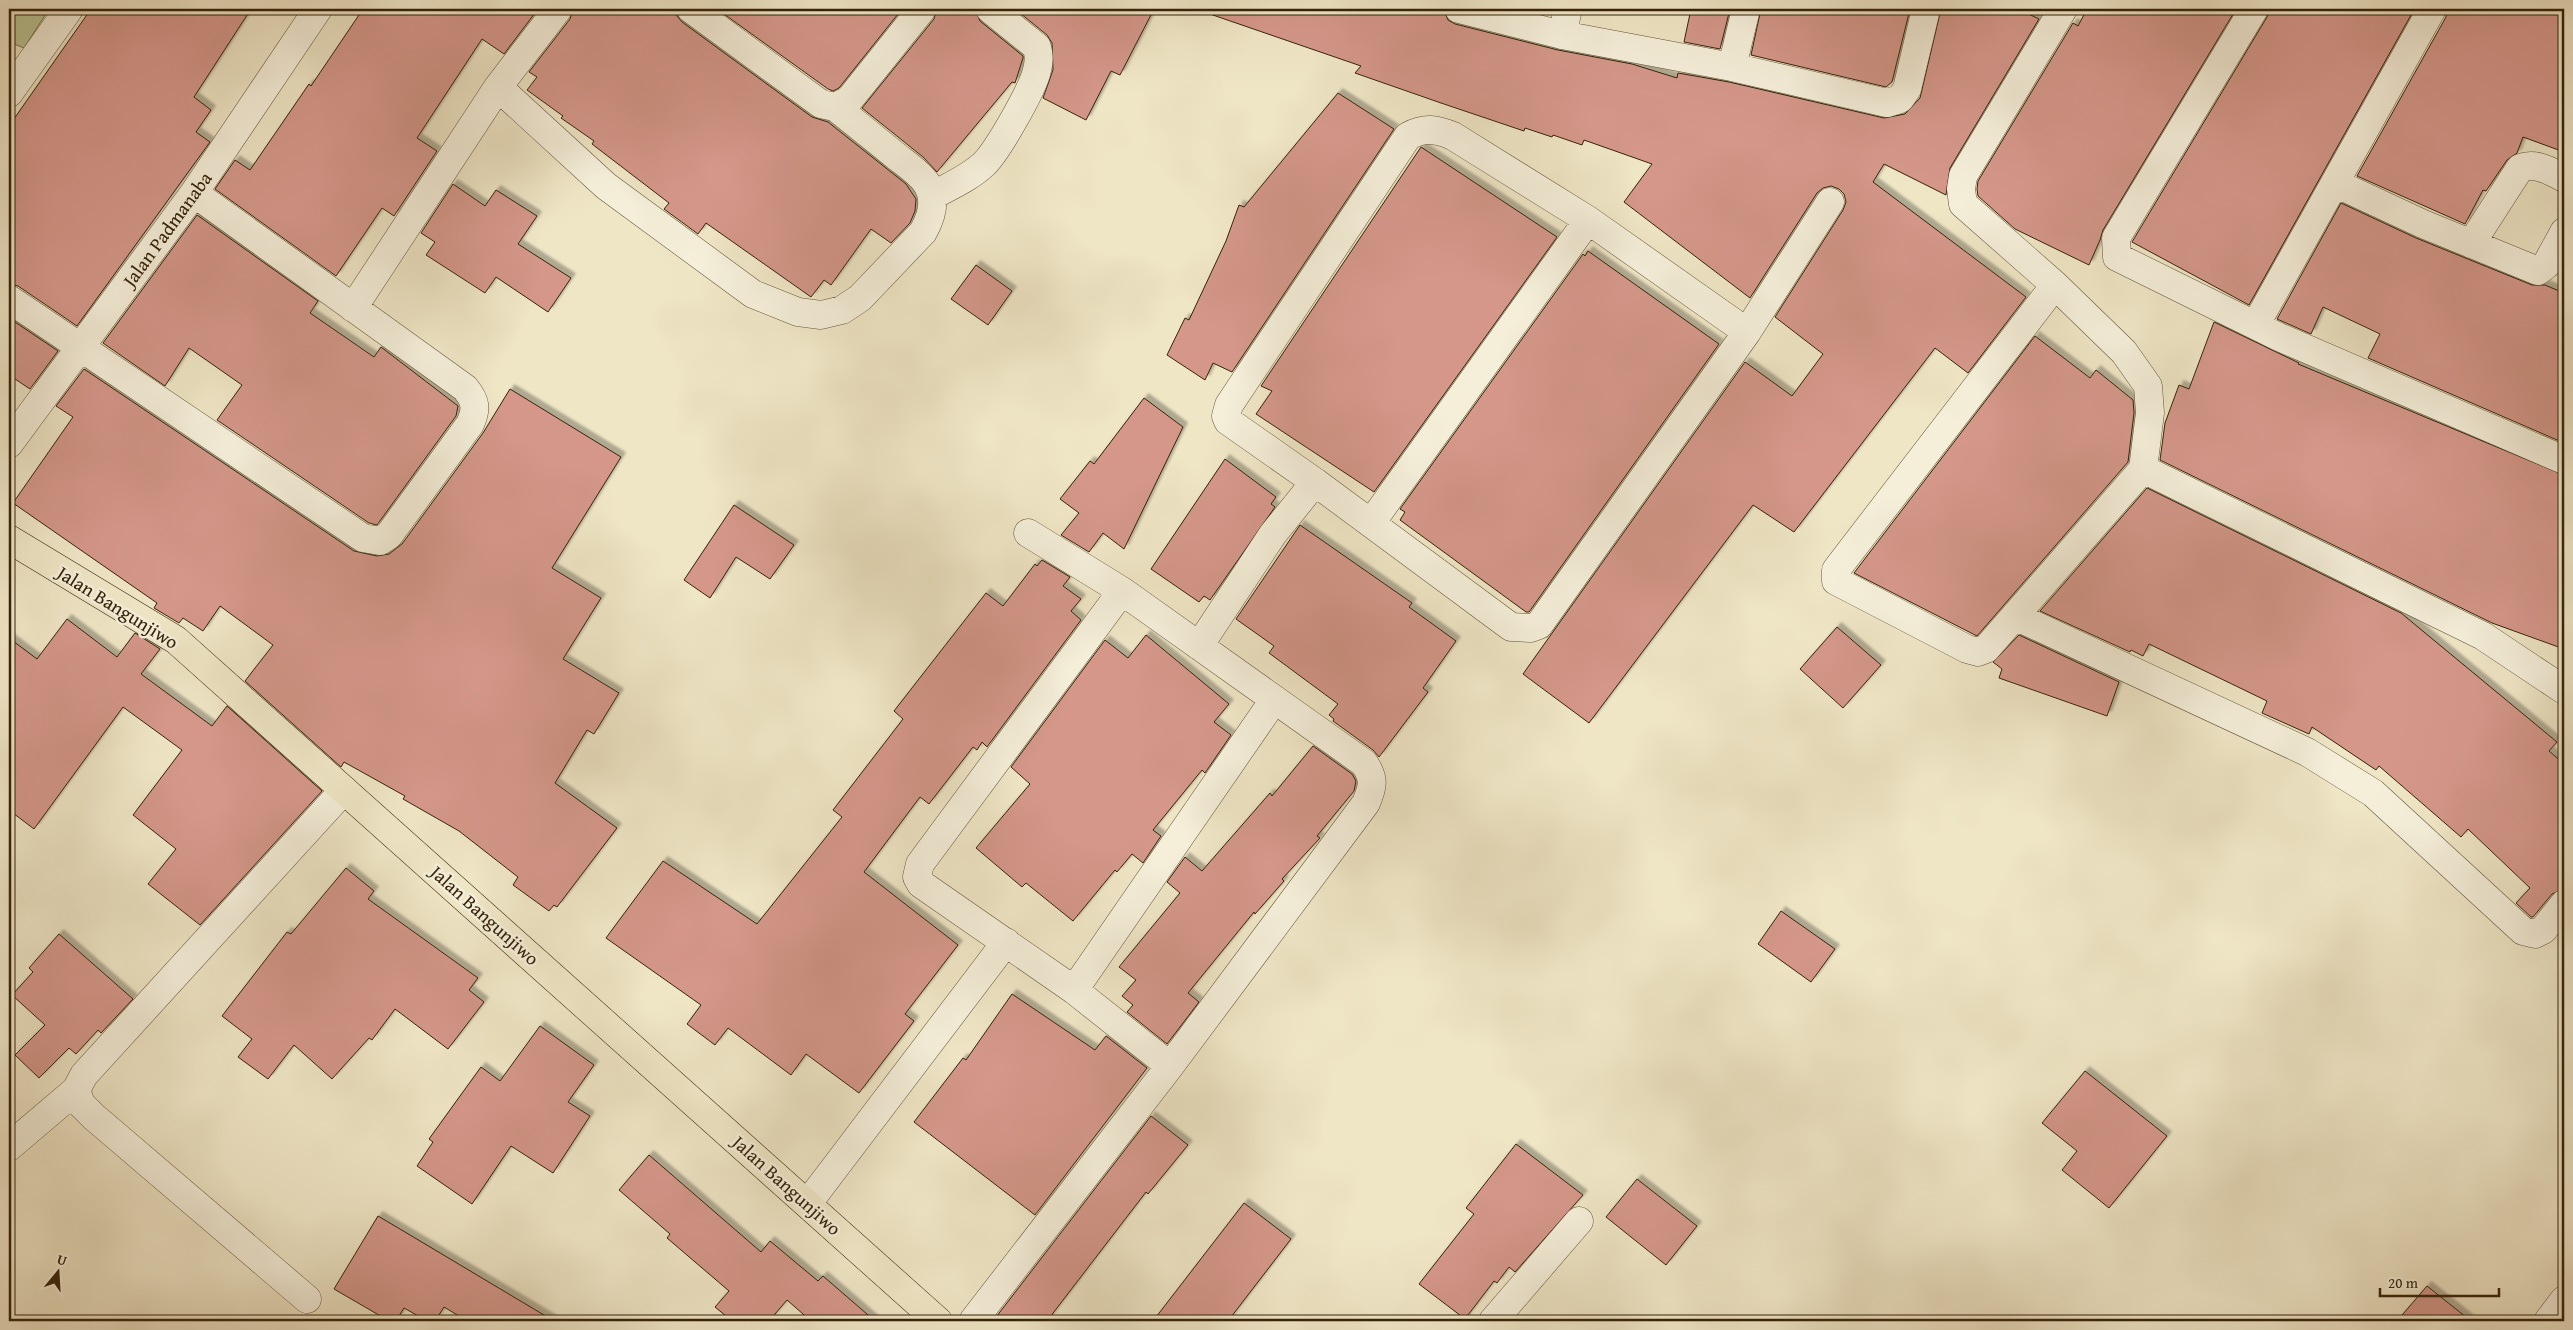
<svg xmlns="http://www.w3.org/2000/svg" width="2573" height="1330" viewBox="0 0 2573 1330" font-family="'Gentium Book Plus',serif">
<defs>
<filter id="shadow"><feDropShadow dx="4.5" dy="-4.5" stdDeviation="1" flood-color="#0004"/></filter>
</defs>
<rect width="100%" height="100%" fill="#efe6c6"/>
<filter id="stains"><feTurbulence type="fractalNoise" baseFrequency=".004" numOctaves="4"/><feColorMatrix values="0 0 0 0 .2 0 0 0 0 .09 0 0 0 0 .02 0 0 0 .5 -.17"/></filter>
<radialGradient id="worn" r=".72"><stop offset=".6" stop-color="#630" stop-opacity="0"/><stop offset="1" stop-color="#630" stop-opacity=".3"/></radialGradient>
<path fill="#bbc494" stroke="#78744f" d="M9,9H49L24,48L9,42Z"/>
<path fill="#d4978a" stroke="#35230a" filter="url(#shadow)" d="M91,9H251L194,97L211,110L196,132L210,142L77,326L18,286L9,284V126Z
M363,9H538L504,54L482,39L417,138L437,151L394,216L382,208L336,276L215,189L235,160L250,170L309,84L311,86Z
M573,9H676L677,16L682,22L812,117L828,122L906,184L916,199L915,211L910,223L891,243L871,229L831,285L824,280L811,297L706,223L698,234L664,209L669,203L592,144L594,141L561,118L563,116L527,90L537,77L529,72L570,19Z
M717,9H902L839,88L833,91L828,89Z
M937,9H975L980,21L1023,56V58L1015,83L1012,82L937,172L923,157L862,108L934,19Z
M1015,9H1154L1120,75L1111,71L1086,120L1043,98L1053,70L1052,43L1047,35Z
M1208,9H1441L1444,10L1448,20L1455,24L1558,50L1632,64L1677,78L1678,73L1729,82L1884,118L1905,114L1920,98L1941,9H2018L2039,19L1950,168L1946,195L1884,164L1873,182L2026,297L1968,373L1935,348L1794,532L1753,505L1589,723L1523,674L1745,362L1792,396L1823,354L1775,317L1843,210L1846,202L1844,194L1839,189L1831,186L1823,188L1817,193L1750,298L1624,202L1652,164L1584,140L1582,145L1553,135L1552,137L1525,128L1524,131L1441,103L1355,73L1361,66L1207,13Z
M1691,9H1730L1720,49L1684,42Z
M1761,9H1910L1892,82L1886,87L1751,55Z
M2087,9H2236L2103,230L2100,240L2089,265L2015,229L1978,196L1977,189L1978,181L2073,23L2078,26Z
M2270,9H2398L2411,15L2249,305L2132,242L2267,17Z
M2448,9H2564V152L2523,137L2517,153L2507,160L2486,191L2483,190L2465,224L2357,176L2446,17Z
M1338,93L1394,129L1232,372L1213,363L1205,380L1167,355L1185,318L1189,320L1226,241L1239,205L1244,207Z
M1421,147L1557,237L1374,492L1256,414L1272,391L1261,386Z
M453,184L485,206L496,190L537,216L518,244L571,278L548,312L496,277L485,293L426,255L435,242L421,233Z
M2341,203L2416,238L2532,285H2545L2564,293V443L2368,358L2380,334L2323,307L2311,334L2277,319Z
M197,215L318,301L310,313L374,357L381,347L458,406L456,416L377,525L369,523L217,420L242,385L189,348L165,386L103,343Z
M1588,251L1719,344L1529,612H1526L1400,520L1405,512L1400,509L1583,254L1585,256Z
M976,265L1012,291L988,325L951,299Z
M9,318L58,351L30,389L9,375Z
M2214,322L2299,363L2298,364L2564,475V649L2492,623L2160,460L2165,423L2179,385L2189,389Z
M2035,336L2090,378L2096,370L2133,400L2134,413L2128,462L1977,636L1854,573Z
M84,369L354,551L377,556L389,554L402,544L483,433L510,389L621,457L552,568L601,598L563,659L619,693L594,734L587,730L555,783L617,828L557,907L554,905L549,911L513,885L518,877L459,831L403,799L405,796L344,762L341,767L245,681L273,645L220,606L203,631L183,618L179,623L154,608L157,603L13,503L73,417L56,406Z
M1144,398L1183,427L1124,549L1103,533L1089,552L1061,535L1079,513L1060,499L1090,461L1094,464Z
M1225,459L1276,497L1271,504L1275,507L1210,600L1204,596L1199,602L1151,569Z
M2147,488L2401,613L2557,742L2549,751L2564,764V889L2552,894L2533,917H2531L2516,903L2530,888L2468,829L2461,837L2379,766L2376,770L2312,727L2309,734L2262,713L2267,701L2149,644L2143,656L2131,650L2130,652L2040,611Z
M734,505L794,545L770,579L736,557L710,598L684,580Z
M1300,525L1412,603L1409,607L1456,641L1423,688L1428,692L1379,757L1373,750L1333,721L1334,719L1329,715L1338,704L1269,653L1274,646L1236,619Z
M1042,560L1070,577L1063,586L1081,599L1071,611L1081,620L987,747L982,742L977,750L973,747L929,804L920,797L864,872L958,945L905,1014L914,1021L859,1093L806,1054L791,1075L728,1028L715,1045L687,1024L701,1005L606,938L663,861L757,924L842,817L833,810L903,719L894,711L986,593L1003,606L1035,564L1037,566Z
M67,619L117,657L135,633L160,649L141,674L212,726L227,706L322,791L200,925L148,884L176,849L133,815L182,750L123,707L34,829L9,810V638L37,659Z
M1837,627L1881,665L1843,708L1800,669Z
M1146,635L1229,704L1214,722L1231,735L1205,773L1202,770L1153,830L1161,836L1143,863L1132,854L1117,872L1115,870L1073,921L1026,883L1022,887L976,848L1030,784L1011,767L1105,640L1128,658Z
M2019,635L2119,682L2107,716L1999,678L2002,669L1993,662Z
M1313,746L1352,774L1356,781L1354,791L1317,836L1320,838L1282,879L1284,881L1255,914L1254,912L1188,993L1199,1002L1167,1044L1127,1012L1133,1005L1122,996L1136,980L1119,967L1180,893L1167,882L1185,857L1202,871L1270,793L1272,796Z
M346,868L374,891L368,899L478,978L469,990L484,1002L448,1049L395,1009L372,1040L369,1038L332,1079L294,1045L268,1079L238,1057L252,1039L222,1016L287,932L291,934Z
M1781,911L1835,949L1811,982L1758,944Z
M59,934L133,999L101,1033L98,1030L76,1054L69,1048L39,1078L15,1055L45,1025L12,995L33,972L29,968Z
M1012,994L1095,1050L1106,1036L1147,1068L1035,1215L914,1122L963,1058L966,1060Z
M540,1026L594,1065L568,1102L590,1116L553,1173L511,1146L472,1204L417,1166L433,1142L429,1139L481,1067L500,1081Z
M2085,1071L2167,1136L2109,1208L2062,1170L2077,1151L2042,1123Z
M1151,1116L1188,1145L1148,1194L1146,1192L1047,1321H993Z
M1516,1144L1583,1195L1515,1272L1509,1267L1497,1283L1494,1281L1465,1319L1419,1284L1474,1214L1466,1208Z
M649,1155L761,1252L770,1241L818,1281L823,1276L875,1321H811L787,1300L769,1321H732L715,1307L729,1291L667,1238L670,1234L619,1190Z
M1637,1179L1697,1226L1666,1265L1606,1217Z
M1244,1203L1291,1239L1228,1321H1153Z
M378,1216L405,1232L554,1321H467L444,1307L435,1321H427L404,1308L396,1321H389L334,1289Z
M2427,1286L2471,1321H2397Z"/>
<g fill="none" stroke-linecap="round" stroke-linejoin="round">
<g stroke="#645439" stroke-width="29">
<path id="minor" d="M558,9L498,87L606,186L753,294L798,312L821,315L842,310L860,298L923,232C931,218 937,200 927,184C920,173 906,164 896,156C876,140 856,123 835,107
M691,9L821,104L835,107L849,100L922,9
M1459,9L1562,35L1732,67L1887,103L1900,99L1907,89L1926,9
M2063,9L1963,176L1961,189L1963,204L2055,285L2124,352L2148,386L2150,413L2143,469L2483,636L2564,690
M2254,9L2116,238L2117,257L2279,337L2564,460
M1562,35L1568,9
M1732,67L1746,9
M9,93L69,9
M2335,183L2423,224L2538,271L2546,265L2564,232
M932,196C950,186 969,178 984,164C998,150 1033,89 1037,70C1039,63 1039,54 1037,47L990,9
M2471,244L2520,168C2536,162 2550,171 2564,178
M2055,285L1836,570V581L1967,649L1978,652L1986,649L2143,469
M9,299L363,538L380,541L389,535L470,424C477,409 476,401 465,388L194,193
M353,308L498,87
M2256,324L2432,9
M1747,332L1588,220L1453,136C1436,129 1425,127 1408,136L1229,405L1226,416L1228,421L1315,482L1511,627L1531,628L1539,625L1747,332L1830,202
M9,444L194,193L318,9
M1371,523L1588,220
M1122,591L920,864L917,877L921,884L1074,990L1274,700
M2015,616L2307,752L2373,793L2523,931L2535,934L2543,930L2564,904
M1199,646L1273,534L1315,482
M1074,990L1170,1066
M9,1147L76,1090
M808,1203L1006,942
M307,1299L94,1117L81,1104L76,1090L84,1075L344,790
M973,1321L1170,1066L1366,803C1373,786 1375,779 1364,763L1122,591L1028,533
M1493,1321L1579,1221
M2548,1321L2564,1300"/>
</g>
<g stroke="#35230a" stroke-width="29">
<path id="major" d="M9,539L176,640L938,1321"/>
</g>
<use href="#minor" stroke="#f5efda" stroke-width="28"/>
<use href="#major" stroke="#efe6c6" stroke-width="28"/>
</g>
<g text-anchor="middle" stroke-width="5" stroke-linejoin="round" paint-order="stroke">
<g font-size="19" fill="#35230a" stroke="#f5efda">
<text transform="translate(167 229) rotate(-54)" y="7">Jalan Padmanaba</text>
<text transform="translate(118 607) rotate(32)" y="7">Jalan Bangunjiwo</text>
<text transform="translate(485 915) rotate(42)" y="7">Jalan Bangunjiwo</text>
<text transform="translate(787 1185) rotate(42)" y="7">Jalan Bangunjiwo</text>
</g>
</g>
<rect width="2573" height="1330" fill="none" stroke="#efe6c6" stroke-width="30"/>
<rect x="10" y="10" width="2553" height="1310" fill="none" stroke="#35230a" stroke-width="2.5"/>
<rect x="15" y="15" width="2543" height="1300" fill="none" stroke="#35230a"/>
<g transform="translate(58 1272) rotate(18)" stroke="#f5efda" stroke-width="4" paint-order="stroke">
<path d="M0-4L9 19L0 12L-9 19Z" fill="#35230a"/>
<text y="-8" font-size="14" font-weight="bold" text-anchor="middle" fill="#35230a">U</text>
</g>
<path d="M2380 1288v8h119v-8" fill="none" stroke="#35230a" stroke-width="2.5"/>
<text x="2388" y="1288" font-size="15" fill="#35230a" stroke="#f5efda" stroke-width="4" paint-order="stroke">20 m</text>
<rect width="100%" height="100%" filter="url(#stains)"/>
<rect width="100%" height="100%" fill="url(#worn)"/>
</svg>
